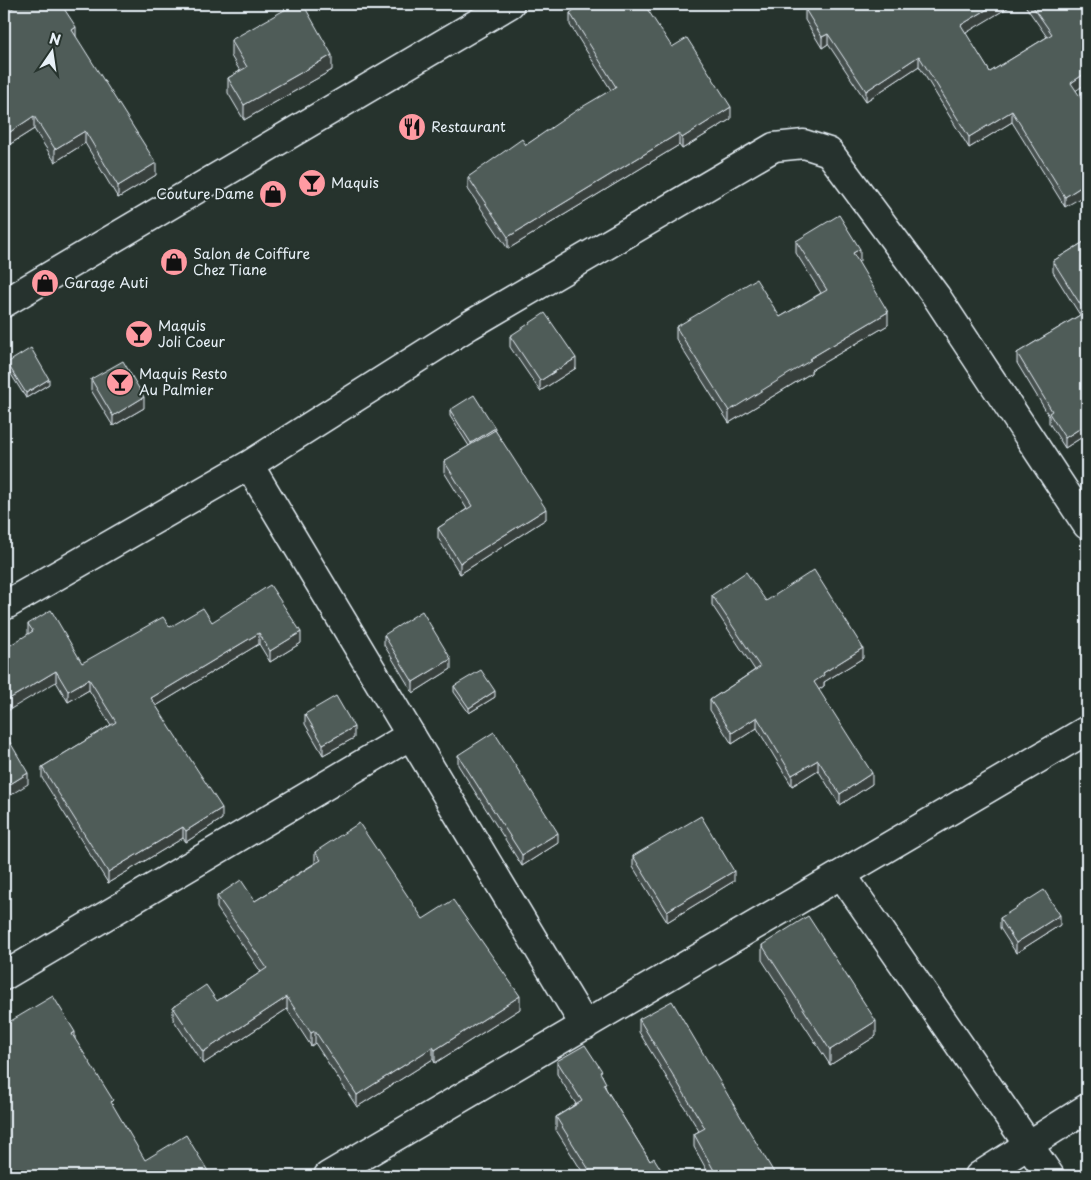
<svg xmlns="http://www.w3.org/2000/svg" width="1091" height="1180" viewBox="0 0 1091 1180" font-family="'Playpen Sans',sans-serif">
<rect width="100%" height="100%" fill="#26332d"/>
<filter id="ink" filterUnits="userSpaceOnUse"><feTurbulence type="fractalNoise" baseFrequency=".02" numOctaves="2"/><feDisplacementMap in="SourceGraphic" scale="10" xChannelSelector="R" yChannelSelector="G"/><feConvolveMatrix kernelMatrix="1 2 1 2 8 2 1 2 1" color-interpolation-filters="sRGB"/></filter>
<g filter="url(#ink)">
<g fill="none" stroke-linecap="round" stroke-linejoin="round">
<g stroke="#e8f1f8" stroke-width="31">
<path id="minor" d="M4,303L510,4
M249,465L585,1026
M4,606L249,465L470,325L774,147L804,144L829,152L936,296L1087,525
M842,875L1050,1176
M4,976L411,735
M328,1176L1087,730
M979,1176L1087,1108"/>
</g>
<use href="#minor" stroke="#26332d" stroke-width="28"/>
</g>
<path fill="#454f4d" stroke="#e8f1f8" d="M814,4H1014L965,33L990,72L1047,37L1024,4H1087L1076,90L1065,207L1012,122L969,148L919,66L866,101L828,44L822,48L805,20V9Z
M612,7L672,47L731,119L682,149L679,145L508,249L468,189V177L526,145L611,90L570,25V13Z
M76,38L156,175L118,198L85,143L55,162L34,129L4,148Z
M231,40L332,70L244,120L228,93V78L240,71L231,56Z
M1087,240V434L1065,448L1049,423V416L1017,363V353L1080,315L1053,272V261Z
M796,241L860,261L858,262L888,325L811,370V373L729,423L676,339V327L780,317L821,293L796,253Z
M510,336L576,368L540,391L510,347Z
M7,363L49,384L26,398L7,368Z
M91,379L144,408L113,426L91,390Z
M450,410L495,430L546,519L460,574L438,538V528L467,509L444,472V461L469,446L450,416Z
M712,595L766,601L863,658L824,682V686L818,690L872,784L840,805L818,770L792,786L757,728L732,744L710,710V700L755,670L712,605Z
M212,622L301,643L270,662L259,644L156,706L222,819L186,842L183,838L108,883L42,778V767L111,725L89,690L68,702L28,634V624L82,663L170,627Z
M384,635L451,669L413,693L384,645Z
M454,686L495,697L469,713L454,692Z
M305,714L354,738L323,755L305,724Z
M458,755L558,843L522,866L458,765Z
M315,852L423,919L520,1009L435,1063L433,1059L357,1107L315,1043L311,1046L287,1009L203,1064L173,1019V1007L217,1001L261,972L217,908V896L255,901L315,863Z
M633,856L734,881L667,922L633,867Z
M1000,918L1060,925L1016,953L1000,928Z
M762,945L876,1036L830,1065L762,960Z
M639,1019L776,1176H710L694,1147V1134L699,1131L639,1032Z
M557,1061L602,1075L606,1089L650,1161L665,1176H585L556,1130V1117L576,1104L557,1074Z"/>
<path fill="#38403e" stroke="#e8f1f8" d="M996,4H1014L961,36V25Z
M76,27V39L72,30Z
M828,34V44L822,48V37Z
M332,55V70L244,120V105Z
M919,56V66L866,101V91Z
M1087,72V83L1071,94V83Z
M731,107V119L682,149V138Z
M1012,111V122L969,148V137Z
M34,116V129L4,148V136Z
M85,131V143L55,162V149Z
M679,133V145L508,249V237Z
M156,163V175L118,198V186Z
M1087,183V194L1065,207V197Z
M860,249V261L853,265V253Z
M888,312V325L811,370V373L729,423V411L809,359Z
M576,358V368L540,391V381Z
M49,379V384L26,398V393Z
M144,397V408L113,426V416Z
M1087,424V434L1065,448V438Z
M495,428V434L471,449V443Z
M546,509V519L460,574V563Z
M301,632V643L270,662V651Z
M259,633V644L151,709V698Z
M863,648V658L824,682V686L814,693V682L823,673Z
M451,659V669L413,693V682Z
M56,671V682L4,713V702Z
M89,679V690L68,702V691Z
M495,691V697L469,713V708Z
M757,717V728L732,744V733Z
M354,727V738L323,755V744Z
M818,760V770L792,786V775Z
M28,773V784L4,799V788Z
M872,773V784L840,805V794Z
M222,808V819L186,842V831Z
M183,827V838L108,883V872Z
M558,833V843L522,866V855Z
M6,840V851L4,853V842Z
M734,871V881L667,922V911Z
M1060,915V925L1016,953V943Z
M520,996V1009L435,1063V1050Z
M287,997V1009L203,1064V1052Z
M876,1021V1036L830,1065V1050Z
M315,1031V1043L311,1046V1033Z
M75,1032V1043L72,1034Z
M433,1047V1059L357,1107V1095Z"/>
<path fill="#505c59" stroke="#e8f1f8" d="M19,4H61L76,27L72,30L156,163L118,186L85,131L55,149L34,116L4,136V14Z
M295,4H303L332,55L244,105L228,78L247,67L231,40Z
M582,4H609L612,7L617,4H644L672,47L687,38L731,107L682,138L679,133L508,237L468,177L522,139L526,145L577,110L616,87L570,13Z
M814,4H996L961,25L990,72L1052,34L1031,4H1087V72L1071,83L1087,107V183L1065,197L1012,111L969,137L919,56L866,91L828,34L822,37L805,9Z
M839,215L860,249L853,253L888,312L809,359L811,360L729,411L676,327L756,279L780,317L827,290L796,241Z
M1087,240V424L1065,438L1049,413L1052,411L1017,353L1085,312L1053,261Z
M545,313L576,358L540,381L510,336Z
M31,348L49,379L26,393L7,363Z
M123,361L144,397L113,416L91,379Z
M474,395L495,428L471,443L450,410Z
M495,430L546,509L460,563L438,528L472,506L444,461Z
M814,570L863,648L823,673L824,675L814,682L872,773L840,794L818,760L792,775L757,717L732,733L710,700L760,667L712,595L746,572L766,601Z
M270,585L301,632L270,651L259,633L151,698L222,808L186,831L183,827L108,872L42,767L116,722L89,679L68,691L56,671L4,702V649L33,631L28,624L51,610L82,663L163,617L170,627L203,608L212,622Z
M422,611L451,659L413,682L384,635Z
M481,670L495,691L469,708L454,686Z
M336,696L354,727L323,744L305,714Z
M4,732L28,773L4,788Z
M494,732L558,833L522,855L458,755Z
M701,816L734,871L667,911L633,856Z
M359,823L423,919L453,900L520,996L435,1050L433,1047L357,1095L315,1031L311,1033L287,997L203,1052L173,1007L206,985L217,1001L267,968L217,896L241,880L255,901L321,860L315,852Z
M1044,890L1060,915L1016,943L1000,918Z
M808,916L876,1021L830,1050L762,945Z
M53,996L75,1032L72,1034L113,1100L111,1102L145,1160L186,1135L211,1176H4V1025Z
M672,1001L776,1176H717L694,1134L705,1128L639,1019Z
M585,1045L602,1071L600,1072L606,1083L603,1084L650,1161L654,1158L665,1176H593L556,1117L582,1101L557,1061Z"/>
</g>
<defs>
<g id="restaurant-disc" transform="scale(1.4375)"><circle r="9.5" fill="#ff9aa2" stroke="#26332d"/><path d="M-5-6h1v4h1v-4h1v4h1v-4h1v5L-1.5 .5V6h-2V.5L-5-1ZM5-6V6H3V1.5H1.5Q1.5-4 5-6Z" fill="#111"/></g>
<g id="bar-disc" transform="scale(1.4375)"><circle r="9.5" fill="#ff9aa2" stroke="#26332d"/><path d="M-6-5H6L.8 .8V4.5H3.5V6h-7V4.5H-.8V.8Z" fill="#111"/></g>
<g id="shop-disc" transform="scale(1.4375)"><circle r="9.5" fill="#ff9aa2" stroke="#26332d"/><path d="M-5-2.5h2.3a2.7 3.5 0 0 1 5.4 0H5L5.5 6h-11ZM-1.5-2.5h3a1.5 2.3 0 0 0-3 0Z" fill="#111"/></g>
</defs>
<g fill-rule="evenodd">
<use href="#restaurant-disc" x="412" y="127"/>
<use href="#bar-disc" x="312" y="183"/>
<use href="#shop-disc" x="273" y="194"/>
<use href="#shop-disc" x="174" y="262"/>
<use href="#shop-disc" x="45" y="283"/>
<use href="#bar-disc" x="139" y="334"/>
<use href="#bar-disc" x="120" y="382"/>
</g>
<g text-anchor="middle" stroke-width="4" stroke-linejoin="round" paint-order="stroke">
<g font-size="14" fill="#e8f1f8" stroke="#26332d" text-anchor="start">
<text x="431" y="132">Restaurant</text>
<text x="331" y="188">Maquis</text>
<text x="254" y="199" text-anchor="end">Couture Dame</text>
<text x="193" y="259">Salon de Coiffure<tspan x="193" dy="16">Chez Tiane</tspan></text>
<text x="64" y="288">Garage Auti</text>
<text x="158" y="331">Maquis<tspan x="158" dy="16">Joli Coeur</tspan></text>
<text x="139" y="379">Maquis Resto<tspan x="139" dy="16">Au Palmier</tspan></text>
</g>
</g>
<rect width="1091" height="1180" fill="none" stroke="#26332d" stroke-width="20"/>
<rect x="10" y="10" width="1071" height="1160" fill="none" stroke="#e8f1f8" stroke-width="2" filter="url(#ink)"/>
<g transform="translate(52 52) rotate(13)" stroke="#26332d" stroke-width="4" paint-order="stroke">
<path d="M0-4L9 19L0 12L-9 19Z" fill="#e8f1f8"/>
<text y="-8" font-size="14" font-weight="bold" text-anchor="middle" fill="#e8f1f8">N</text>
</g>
</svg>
